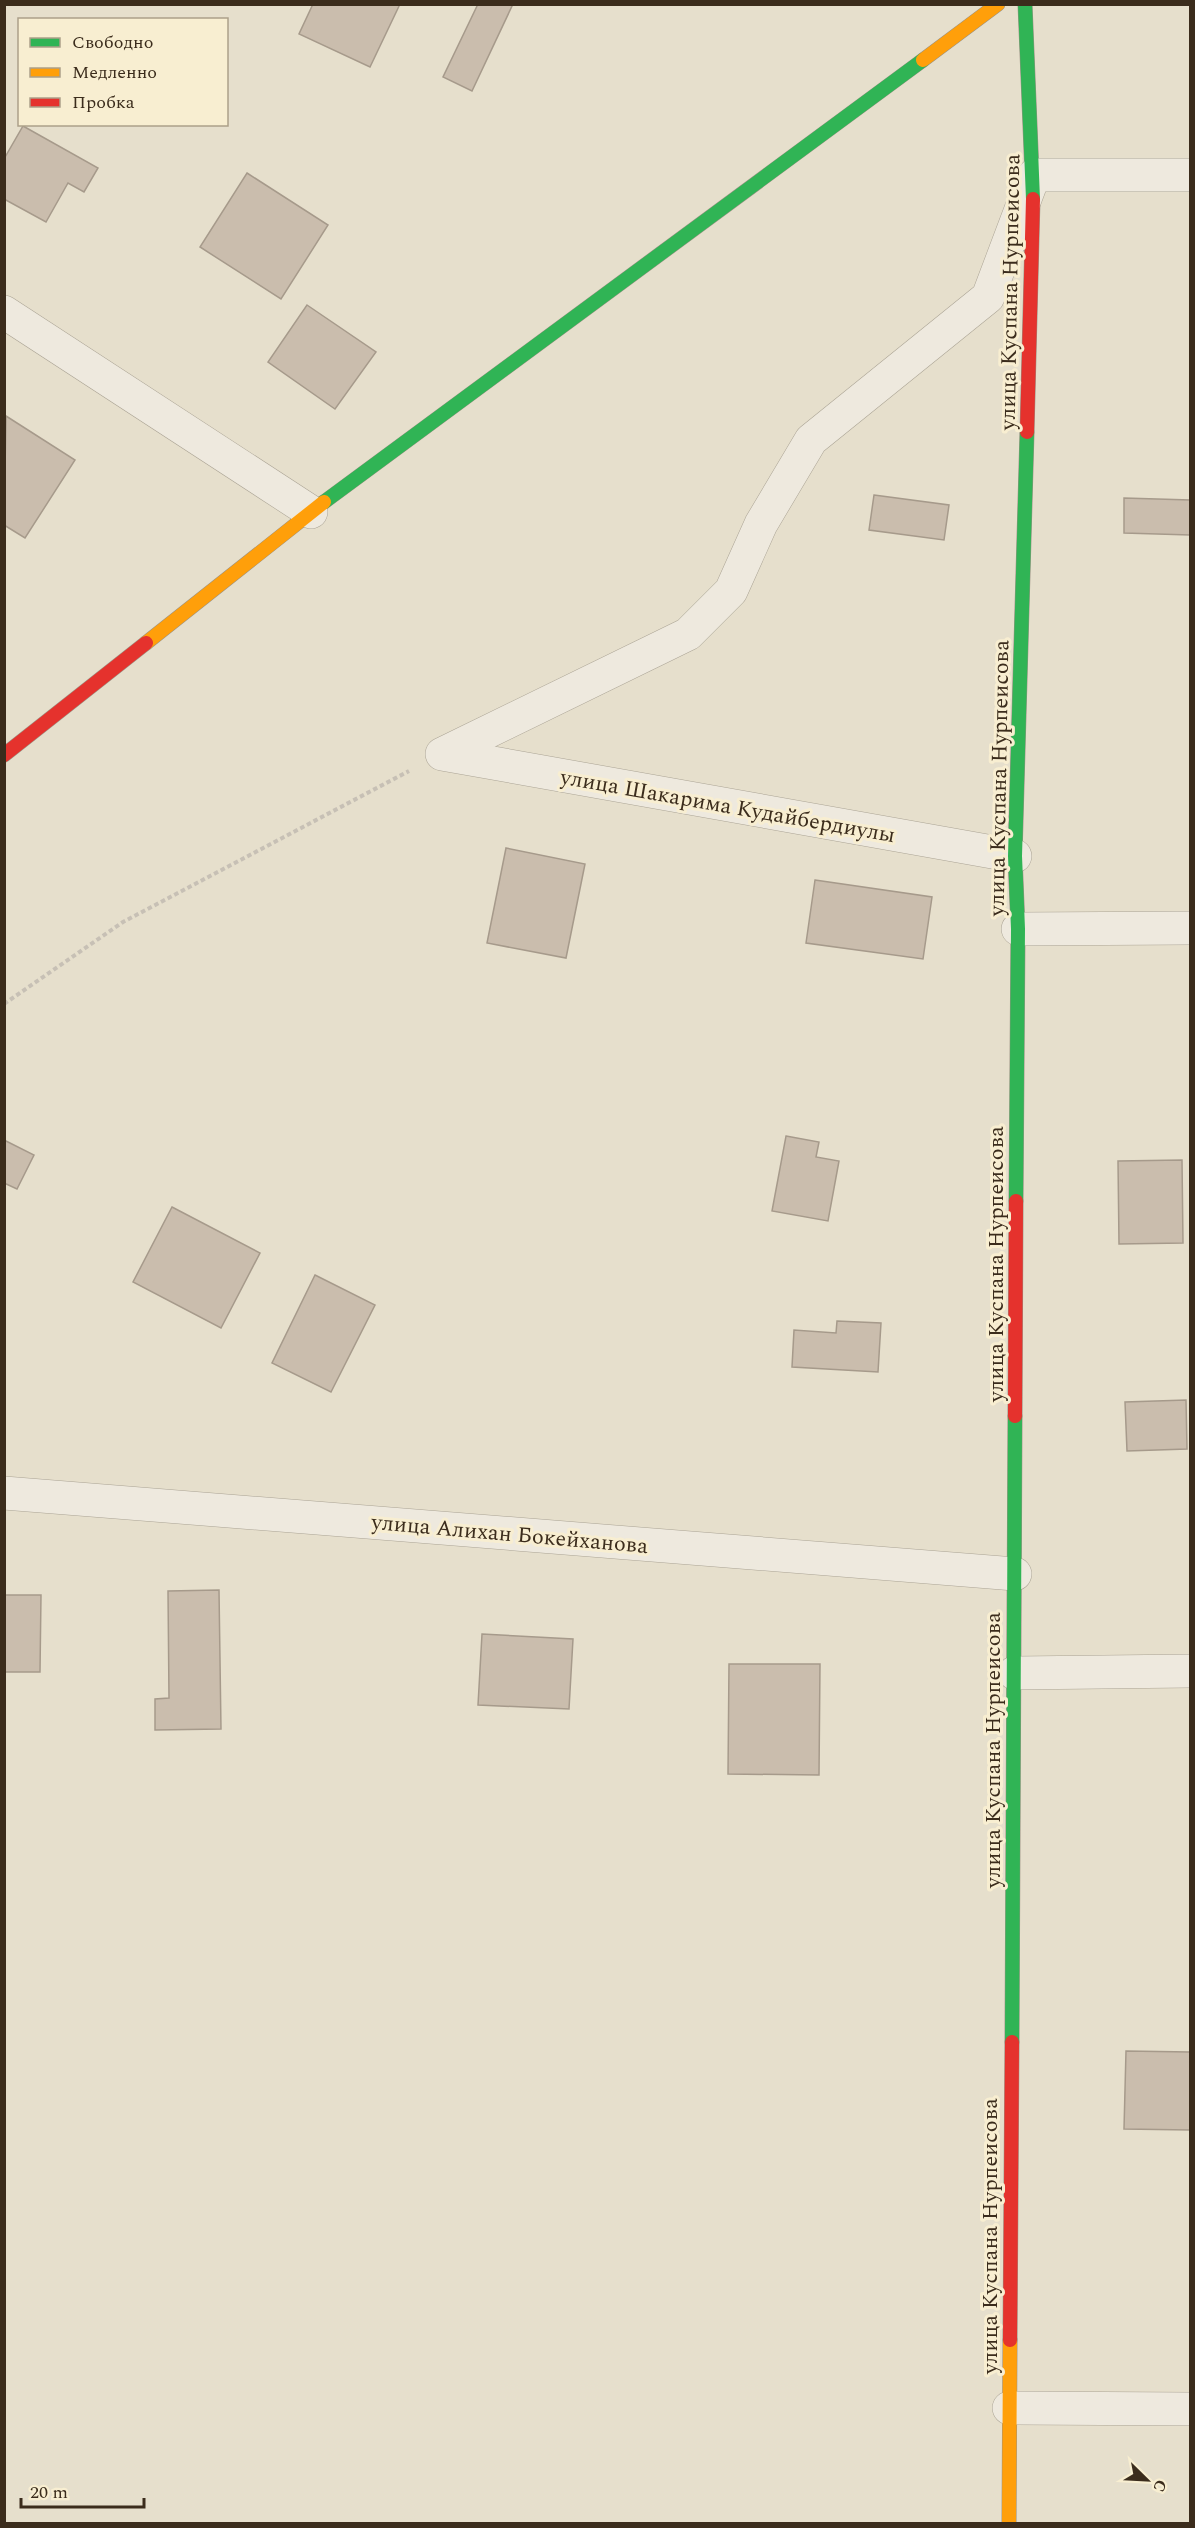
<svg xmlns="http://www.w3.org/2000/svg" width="1195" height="2528" viewBox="0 0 1195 2528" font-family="Spectral,serif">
<rect width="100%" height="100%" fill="#e6dfcc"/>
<path fill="#cabdad" stroke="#a69a8b" stroke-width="1.5" d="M313,4H400L370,67L299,34Z
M478,4H513L472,91L443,77Z
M23,126L98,168L84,192L68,183L46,222L4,199V159Z
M247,173L328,225L281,299L200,247Z
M307,305L376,352L335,409L268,362Z
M6,416L75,460L25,538L4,525Z
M874,495L949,505L944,540L869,530Z
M1124,498L1190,500V535L1124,533Z
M506,848L585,864L566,958L487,943Z
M815,880L932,897L923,959L806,943Z
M786,1136L819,1142L816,1157L839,1161L828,1221L772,1211Z
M4,1140L34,1155L17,1189L4,1183Z
M1182,1160L1183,1243L1119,1244L1118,1161Z
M172,1207L260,1253L221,1328L133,1282Z
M315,1275L375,1305L331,1392L272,1363Z
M837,1321L881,1323L878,1372L792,1367L794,1330L836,1333Z
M1186,1400L1187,1449L1127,1451L1125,1402Z
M219,1590L221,1729L155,1730V1699L169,1698L168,1591Z
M4,1595H41L40,1672H4Z
M482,1634L573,1639L569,1709L478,1705Z
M729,1664H820L819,1775L728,1774Z
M1126,2051L1190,2052V2130L1124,2129Z"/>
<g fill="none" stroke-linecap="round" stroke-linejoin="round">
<g stroke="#aba495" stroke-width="34">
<path id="street" d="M4,312L311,512
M442,754L688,634L731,591L761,524L811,440L988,297L1034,175H1190
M442,754L1015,856
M1018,929L1190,928
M4,1493L1015,1574
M1014,1673L1190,1671
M1009,2408L1190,2409"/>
</g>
<g stroke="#9b9385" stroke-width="15">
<path id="fast" d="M1025,4L1033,199
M324,502L923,60
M1016,1201L1018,929L1015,856L1027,432
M1012,2042L1015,1416"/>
</g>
<g stroke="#9b9385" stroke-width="15">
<path id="slow" d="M923,60L998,4
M146,643L324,502
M1009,2524L1010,2340"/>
</g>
<g stroke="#9b9385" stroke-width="15">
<path id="jam" d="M1027,432L1033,199
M4,755L146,643
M1015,1416L1016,1201
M1010,2340L1012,2042"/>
</g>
<path stroke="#c7c0b5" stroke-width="4" stroke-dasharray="4.5 3" stroke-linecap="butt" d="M4,1004L123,922L409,771"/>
<use href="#street" stroke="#eee9de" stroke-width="33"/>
<use href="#fast" stroke="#30b455" stroke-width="14"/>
<use href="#slow" stroke="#ff9f0a" stroke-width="14"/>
<use href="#jam" stroke="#e5322d" stroke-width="14"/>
</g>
<g text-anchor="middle" stroke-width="6" stroke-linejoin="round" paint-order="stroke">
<g font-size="22" fill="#3b2c1c" stroke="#f8eed1">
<text transform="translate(1009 292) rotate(-89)" y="8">улица Куспана Нурпеисова</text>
<text transform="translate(998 778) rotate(-89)" y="8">улица Куспана Нурпеисова</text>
<text transform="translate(728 805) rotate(10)" y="8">улица Шакарима Кудайбердиулы</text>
<text transform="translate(995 1264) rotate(-90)" y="8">улица Куспана Нурпеисова</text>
<text transform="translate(510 1533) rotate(5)" y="8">улица Алихан Бокейханова</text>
<text transform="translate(992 1750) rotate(-90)" y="8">улица Куспана Нурпеисова</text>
<text transform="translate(989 2236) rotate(-90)" y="8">улица Куспана Нурпеисова</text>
</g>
</g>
<rect width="1195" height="2528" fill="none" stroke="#3b2c1c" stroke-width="12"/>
<rect x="18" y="18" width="210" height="108" fill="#f8eed1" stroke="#aca089" stroke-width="1.5"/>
<rect x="30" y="38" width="30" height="9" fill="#30b455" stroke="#aca089" stroke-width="1.5"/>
<text x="72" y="48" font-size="18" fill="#3b2c1c">Свободно</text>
<rect x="30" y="68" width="30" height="9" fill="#ff9f0a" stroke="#aca089" stroke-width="1.5"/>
<text x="72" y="78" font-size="18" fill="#3b2c1c">Медленно</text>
<rect x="30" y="98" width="30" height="9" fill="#e5322d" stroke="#aca089" stroke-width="1.5"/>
<text x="72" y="108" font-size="18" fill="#3b2c1c">Пробка</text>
<g transform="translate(1147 2480) rotate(114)" stroke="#f8eed1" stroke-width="4.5" paint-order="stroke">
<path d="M0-4.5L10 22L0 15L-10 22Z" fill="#3b2c1c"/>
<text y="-9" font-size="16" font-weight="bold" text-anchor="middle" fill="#3b2c1c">С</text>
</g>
<path d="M21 2498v9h123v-9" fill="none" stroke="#3b2c1c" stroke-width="3"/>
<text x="30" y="2498" font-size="18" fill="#3b2c1c" stroke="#f8eed1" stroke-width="4.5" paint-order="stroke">20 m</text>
</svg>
